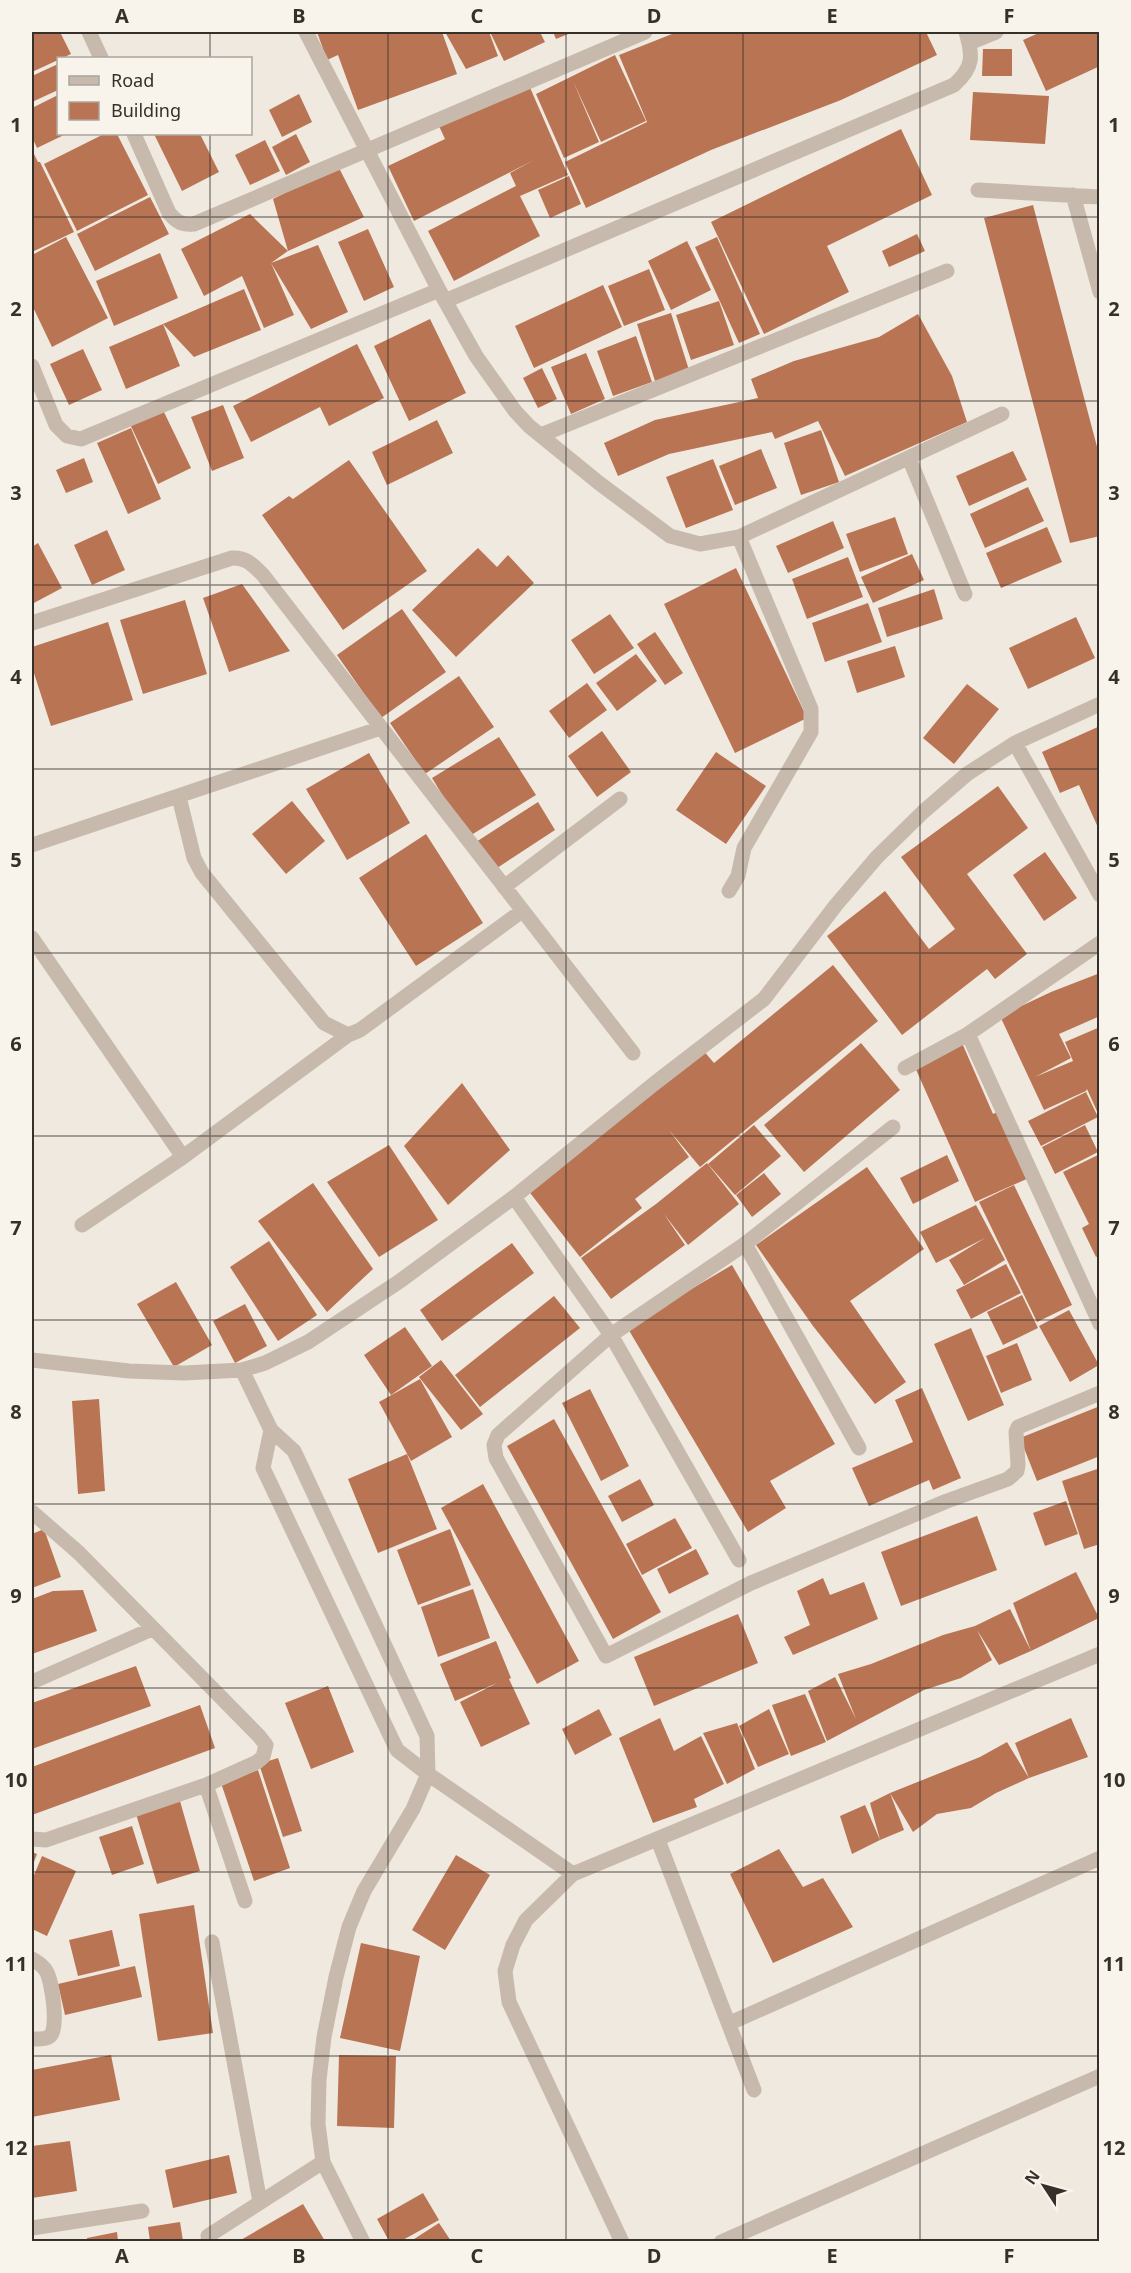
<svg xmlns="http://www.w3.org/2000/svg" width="1131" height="2273" viewBox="0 0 1131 2273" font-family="'Noto Sans',sans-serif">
<rect width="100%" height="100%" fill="#f0e9df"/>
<path fill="#b97454" d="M32,32H60L71,54L32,72Z
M317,32H442L457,74L358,110L338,55L327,60Z
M445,32H489L498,56L466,69Z
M490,32H540L545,42L504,61Z
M553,32H573L556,39Z
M677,32H926L937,55L841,100L711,150L586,208L565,162L647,122L619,55Z
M1041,32H1100V66L1046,91L1023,40Z
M983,49H1012V76H982Z
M615,55L646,121L601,142L573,81L599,142L564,158L536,94Z
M58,64V90L32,102V76Z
M528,83L568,175L520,196L540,236L454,281L428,231L516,186L510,173L534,160L414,221L388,166L445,139L439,126Z
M973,92L1049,96L1045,144L970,140Z
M299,94L312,122L282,137L269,110Z
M58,95V134H66L37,148L32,137V108Z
M901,129L932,195L827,246L849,292L764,334L711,222Z
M104,134H117L148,195L77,231L44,164Z
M154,134H200L219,172L182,191Z
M296,134L310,162L286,175L272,147Z
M265,140L280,171L250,185L235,155Z
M32,150L38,162H40L74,232L32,252Z
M338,166L364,217L288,251L273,199Z
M569,176L581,204L550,218L538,190Z
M150,197L169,234L95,271L77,234Z
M1033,205L1100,458V536L1070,543L984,218Z
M250,214L288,251L271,263L318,245L348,312L311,329L271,263L294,315L264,328L242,276L204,296L181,249Z
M368,229L394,287L364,301L338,242Z
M917,234L925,251L889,267L882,251Z
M66,237L108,318L52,347L32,305V255Z
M717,237L760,334L739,343L695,247Z
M687,241L711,290L671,310L648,261Z
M160,253L178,298L114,326L96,281Z
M649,269L665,310L624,326L608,286Z
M603,285L622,327L534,368L515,326Z
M244,289L261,330L194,357L163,324Z
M719,301L734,345L691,360L676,315Z
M671,313L689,370L655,381L637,324Z
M918,314L952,376L967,422L845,476L818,421L775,439L772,432L669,454L618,476L604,443L655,420L758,398L751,379L794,361L879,337Z
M430,319L466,393L409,421L374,346Z
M163,324L180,366L126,389L109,347Z
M636,336L652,382L613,396L597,351Z
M357,344L384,398L329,426L320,407L251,442L233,406Z
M83,349L102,390L69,405L50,364Z
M586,353L605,399L571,414L551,367Z
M542,368L557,399L538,408L523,378Z
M223,405L244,458L212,471L191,417Z
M162,408L191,468L158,484L130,424Z
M437,420L453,453L387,485L372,452Z
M131,428L161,499L128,514L97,443Z
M821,430L839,482L801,495L784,443Z
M761,449L777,488L735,505L719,466Z
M1013,451L1027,480L969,506L956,476Z
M84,458L93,482L66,493L56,470Z
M713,459L733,510L686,528L666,477Z
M349,460L427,571L343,630L262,515L289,496L293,499Z
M1028,487L1044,521L985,548L970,514Z
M895,517L908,554L860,572L846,534Z
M833,521L844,548L788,573L776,546Z
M1047,527L1062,562L1001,588L986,553Z
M107,530L125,570L92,585L74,545Z
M38,543L62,588L32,604V547Z
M478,548L497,567L508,555L534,583L456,657L412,610Z
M912,554L924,580L873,603L861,577Z
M848,557L863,597L807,619L792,579Z
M736,568L807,718L735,753L664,604Z
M242,584L290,651L229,672L203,598Z
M934,589L943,619L887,637L878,608Z
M185,600L207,674L143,694L120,620Z
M868,603L882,642L825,662L812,623Z
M402,609L446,672L381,718L337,655Z
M610,614L634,648L594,674L571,640Z
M1076,617L1095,658L1028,689L1009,648Z
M108,622L133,700L51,726L32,667V647Z
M655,632L683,673L665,685L637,644Z
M895,646L905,677L857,693L847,661Z
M636,654L657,681L617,711L596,683Z
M459,676L494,727L425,774L390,723Z
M587,683L607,710L569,738L549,711Z
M967,684L999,709L954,764L923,738Z
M1100,726V832L1079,785L1060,793L1042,752Z
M602,731L631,772L597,797L568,756Z
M499,737L536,795L468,837L432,778Z
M716,752L766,786L726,844L676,810Z
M369,753L410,823L347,860L306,789Z
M998,786L1028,828L967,874L1027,954L995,979L987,969L902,1035L827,936L885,891L929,949L955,929L901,857Z
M292,801L325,841L286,874L252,834Z
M538,802L555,830L494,870L476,842Z
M426,834L483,923L416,966L359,878Z
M1045,852L1077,898L1044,921L1013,875Z
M833,965L878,1021L700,1167L669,1130L689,1157L635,1199L642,1208L580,1257L527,1189L702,1049L714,1063Z
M1100,973V1016L1059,1034L1071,1058L1035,1077L1073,1061L1065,1042L1100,1027V1118L1087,1089L1086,1091L1044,1110L1000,1016L1051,992Z
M861,1043L900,1090L804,1172L764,1125Z
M962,1043L993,1114L1001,1110L1031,1177L975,1202L914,1065Z
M462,1083L510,1150L448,1205L404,1146Z
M1086,1092L1098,1117L1041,1146L1028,1121Z
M754,1125L781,1156L735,1195L708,1164Z
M1085,1125L1098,1152L1055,1174L1042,1147Z
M389,1145L438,1220L379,1257L327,1182Z
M1100,1154V1255L1096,1257L1082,1228L1089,1224L1063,1172Z
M947,1155L959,1181L913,1204L900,1178Z
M707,1163L739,1204L688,1245L664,1214L685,1245L611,1299L581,1258L656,1204Z
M867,1167L924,1249L850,1301L906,1382L875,1404L813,1326L756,1245Z
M764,1173L781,1194L752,1217L736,1195Z
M313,1183L373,1269L327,1312L258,1221Z
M1014,1185L1072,1305L1037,1322L979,1202Z
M976,1205L1005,1260L964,1285L949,1260L985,1238L936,1263L920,1232Z
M269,1241L317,1315L278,1341L230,1267Z
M512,1243L534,1273L442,1341L420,1310Z
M1006,1264L1021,1293L971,1319L956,1290Z
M732,1265L835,1444L770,1481L786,1508L748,1532L627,1327Z
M176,1282L212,1345L174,1367L137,1304Z
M1022,1295L1038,1328L1003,1345L987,1312Z
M554,1296L580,1328L480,1407L455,1375Z
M245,1304L267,1346L235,1363L213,1321Z
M1069,1310L1099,1365L1070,1382L1039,1326Z
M405,1327L432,1366L391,1395L364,1355Z
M971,1328L1004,1405L968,1421L934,1344Z
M1017,1343L1032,1380L1001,1393L986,1356Z
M441,1360L483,1414L461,1430L419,1377Z
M420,1379L452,1437L411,1461L379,1402Z
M922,1388L961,1478L933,1490L929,1480L869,1506L852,1468L913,1442L895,1400Z
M590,1389L629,1466L601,1481L562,1403Z
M99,1399L105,1491L78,1494L72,1401Z
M1100,1406V1456L1037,1481L1020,1438Z
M554,1419L661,1612L613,1639L507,1446Z
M407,1454L437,1529L378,1553L348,1479Z
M1100,1468V1544L1084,1549L1062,1481Z
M640,1479L654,1505L622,1522L608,1496Z
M483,1484L579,1661L537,1684L441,1508Z
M1066,1501L1078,1534L1045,1546L1033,1513Z
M977,1516L997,1570L901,1606L881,1552Z
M675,1518L692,1548L642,1575L626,1544Z
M44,1529L61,1577L32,1588V1534Z
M450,1529L471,1585L418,1605L397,1550Z
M696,1549L709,1574L669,1594L657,1569Z
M1076,1572L1099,1618L1031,1651L999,1665L977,1630L992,1660L961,1678L924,1690L827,1741L808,1691L835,1677L856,1719L838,1674L871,1664L943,1635L975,1626L1010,1609L1031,1651L1013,1603Z
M823,1578L830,1595L864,1582L878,1619L793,1655L784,1637L810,1625L797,1591Z
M473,1589L490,1638L438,1657L421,1607Z
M83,1590L97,1631L32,1654V1599L53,1591Z
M738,1614L758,1663L654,1706L634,1657Z
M496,1641L511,1678L509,1679L530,1724L481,1747L460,1702L497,1683L455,1701L440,1664Z
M136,1666L151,1706L32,1749V1703Z
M328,1686L354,1752L311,1769L285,1703Z
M805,1694L826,1742L791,1756L772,1705Z
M200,1705L215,1748L32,1815V1767Z
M599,1709L612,1735L575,1755L562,1729Z
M769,1709L789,1754L758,1767L739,1726Z
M660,1718L674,1751L701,1736L724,1784L694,1799L697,1807L653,1823L619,1738Z
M1071,1718L1088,1757L1029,1778L1015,1743Z
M737,1723L755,1769L727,1784L703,1733Z
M1007,1742L1029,1778L996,1793L971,1808L937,1814L913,1832L890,1793L904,1830L880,1840L870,1803L890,1793L980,1757Z
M278,1758L302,1831L283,1837L259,1764Z
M258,1770L290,1868L254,1881L221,1783Z
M180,1801L200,1871L157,1884L136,1814Z
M865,1805L880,1840L852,1854L840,1816Z
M132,1826L144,1864L112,1875L99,1837Z
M779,1849L803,1887L823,1878L853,1927L773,1963L730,1874Z
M32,1852L37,1854L32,1867Z
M456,1855L490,1875L445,1950L412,1930Z
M42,1856L76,1871L47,1936L32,1929V1880Z
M194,1905L213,2033L158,2041L139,1914Z
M112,1930L120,1966L78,1976L69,1940Z
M361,1943L420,1956L400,2051L340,2038Z
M135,1966L142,1997L65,2015L58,1984Z
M111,2055L120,2100L32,2117V2070Z
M339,2055L396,2056L394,2128L337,2126Z
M70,2141L77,2191L32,2198V2146Z
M229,2155L237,2193L173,2208L165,2170Z
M423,2193L439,2220L401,2241H389L377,2219Z
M303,2204L325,2241H239Z
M180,2222L183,2241H150L148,2227Z
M439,2223L451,2241H411Z
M117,2232L118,2241H87V2238Z"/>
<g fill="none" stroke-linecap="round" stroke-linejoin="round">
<path stroke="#c7baac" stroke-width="15" d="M89,32L101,58
M306,32L439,290L476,356L515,411L529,426L599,483L670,536L700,544L739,537L1002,414
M969,43L996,32
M134,134L169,213C177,222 181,225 194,224L645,32
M978,190L1100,197
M1073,195L1100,292
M445,301L954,85C974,67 973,56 966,32
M32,366L56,425L67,436L81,439L439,290
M541,435L947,271
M909,458L965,594
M32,623L232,558C246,557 253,565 263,575L633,1053
M1015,743L1100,895
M179,797L194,858L202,873L324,1023L348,1035L360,1030L522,911
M32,845L381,728
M504,887L620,799
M729,891L738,876L744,848L811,732V709L739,537
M32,938L183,1157
M968,1034L1100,1324
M905,1068L968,1034L1100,943
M893,1127L745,1244L611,1335L498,1435L494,1445L496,1458L606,1656L751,1583L947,1501L1008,1479L1017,1471L1018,1465L1016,1432L1018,1427L1100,1393
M514,1197L611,1335L739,1560
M82,1225L183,1157L348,1035
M745,1244L859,1448
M32,1360L129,1371L184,1373L242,1370L265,1363L308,1342L400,1281L514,1197L655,1083L764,999L836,905L877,857L923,812L967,774L1015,743L1100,704
M242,1370L271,1430L294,1451L427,1736L428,1774L413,1809L364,1891L349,1927L336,1977L324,2037L319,2080L318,2124L323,2162L363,2242
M271,1430L263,1468L397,1750L428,1774L573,1874L1100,1654
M32,1512L79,1553L259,1736L266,1745L263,1757L257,1762L206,1785L46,1840L32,1839
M32,1682L152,1629
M206,1785L245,1901
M658,1840L754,2090
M573,1874L526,1920L513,1945L505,1971L509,2002L622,2242
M212,1942L260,2202
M32,1959C37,1962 43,1965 46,1971C52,1980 59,2029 50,2036C45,2040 37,2039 32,2039
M730,2023L1100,1858
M32,2228L142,2211
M208,2236L323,2162
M721,2242L1100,2076"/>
</g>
<path fill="none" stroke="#362f2a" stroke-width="1.5" stroke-opacity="0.55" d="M210,32V58M388,32V2242M566,32V2242M743,32V2242M920,32V2242M210,134V2242M32,217H1100M32,401H1100M32,585H1100M32,769H1100M32,953H1100M32,1136H1100M32,1320H1100M32,1504H1100M32,1688H1100M32,1872H1100M32,2056H1100"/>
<rect width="1131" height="2273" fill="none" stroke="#f8f3eb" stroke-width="66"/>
<rect x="57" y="57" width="195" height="78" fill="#f8f3eb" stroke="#aaa59e" stroke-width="1.5"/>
<rect x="69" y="76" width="30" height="9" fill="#c7baac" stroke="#aaa59e" stroke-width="1.5"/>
<text x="111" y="87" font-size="18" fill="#362f2a">Road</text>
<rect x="69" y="102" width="30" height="18" fill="#b97454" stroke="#aaa59e" stroke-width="1.5"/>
<text x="111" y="117" font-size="18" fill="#362f2a">Building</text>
<g transform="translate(1044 2186) rotate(306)" stroke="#f8f3eb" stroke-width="4.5" paint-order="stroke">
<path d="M0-4.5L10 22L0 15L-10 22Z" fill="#362f2a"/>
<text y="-9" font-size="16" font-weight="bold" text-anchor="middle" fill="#362f2a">N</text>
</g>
<rect x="33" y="33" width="1065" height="2207" fill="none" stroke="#362f2a" stroke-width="2"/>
<g font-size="20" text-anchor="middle" font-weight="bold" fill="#362f2a">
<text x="122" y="23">A</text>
<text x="299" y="23">B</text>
<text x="477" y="23">C</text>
<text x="654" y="23">D</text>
<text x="832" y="23">E</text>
<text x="1009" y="23">F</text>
<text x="16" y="132">1</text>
<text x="1114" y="132">1</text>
<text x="16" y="316">2</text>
<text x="1114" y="316">2</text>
<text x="16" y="500">3</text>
<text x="1114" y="500">3</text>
<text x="16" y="684">4</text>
<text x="1114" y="684">4</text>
<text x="16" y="867">5</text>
<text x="1114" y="867">5</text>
<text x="16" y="1051">6</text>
<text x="1114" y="1051">6</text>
<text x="16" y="1235">7</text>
<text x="1114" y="1235">7</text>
<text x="16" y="1419">8</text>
<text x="1114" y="1419">8</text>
<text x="16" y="1603">9</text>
<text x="1114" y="1603">9</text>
<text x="16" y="1787">10</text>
<text x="1114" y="1787">10</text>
<text x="16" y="1971">11</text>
<text x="1114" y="1971">11</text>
<text x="16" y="2155">12</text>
<text x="1114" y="2155">12</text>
<text x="122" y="2263">A</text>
<text x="299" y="2263">B</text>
<text x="477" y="2263">C</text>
<text x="654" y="2263">D</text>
<text x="832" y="2263">E</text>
<text x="1009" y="2263">F</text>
</g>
</svg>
